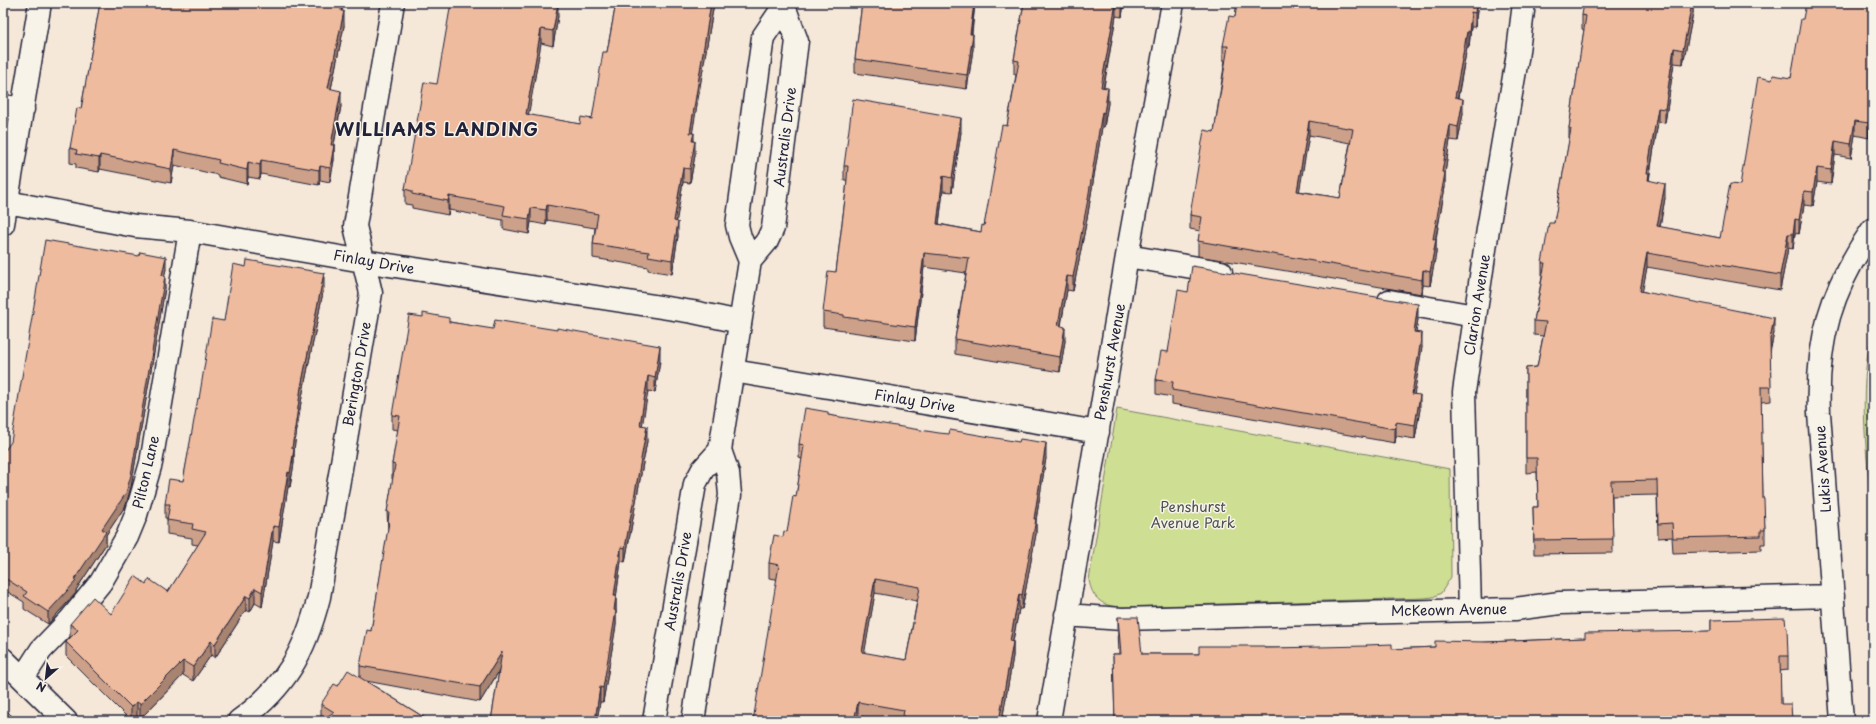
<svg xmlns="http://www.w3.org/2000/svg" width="1876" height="724" viewBox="0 0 1876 724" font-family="'Playpen Sans',sans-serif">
<rect width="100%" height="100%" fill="#f5e8d9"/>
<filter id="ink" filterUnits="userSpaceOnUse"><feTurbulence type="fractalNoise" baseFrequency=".025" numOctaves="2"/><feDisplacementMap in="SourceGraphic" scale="8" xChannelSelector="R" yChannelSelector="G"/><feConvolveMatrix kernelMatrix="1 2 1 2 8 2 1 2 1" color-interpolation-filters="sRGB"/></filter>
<g filter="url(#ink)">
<path fill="#cedf93" stroke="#788067" d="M1873,329V524C1868,460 1856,393 1873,329Z
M1117,409L1450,469L1451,577L1441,593L1433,597L1424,598L1119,607C1102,606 1092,598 1089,580Z"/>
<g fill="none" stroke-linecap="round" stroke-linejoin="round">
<g stroke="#22223b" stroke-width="25">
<path id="minor" d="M3,106L23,109
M7,202L135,226L190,231L363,261L693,312L740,322
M3,224L40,3
M1127,256L1221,272
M750,261L767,241L773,228L797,41L784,6V3
M1389,301L1475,316
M733,371L1098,432
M1470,609L1464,392L1488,229L1517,59L1524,3
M1066,615L1122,619L1515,609L1560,603L1833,596
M3,659L66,721
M23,678L41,650L70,620L101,582L127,537L136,515L151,463L190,231
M239,721C286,687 305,652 319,597L371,293L355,226L393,3
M654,721L695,484L703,469L720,450
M693,721L730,495L728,473L720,450L750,261L740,237L737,225L763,37L784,6
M1049,721L1127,256L1173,3
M1842,721L1819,413C1816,341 1831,288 1873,229"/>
</g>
<use href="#minor" stroke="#f7f3e8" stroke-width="22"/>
</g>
<path fill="#cda189" stroke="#22223b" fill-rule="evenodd" d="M99,3H342V11L344,26L331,89L341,106L334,145V160L330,182L320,180L319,185L261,174L260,179L248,177L247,184L218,177V175L174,165L171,183L100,169L99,172L76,168V164L70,163V148L81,109L100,4H99Z
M616,3H716H714L692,133L694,141L695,155L690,183L683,182L676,222L678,236L672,274L648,270V267L593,258V244L595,228L547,220L546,225L531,222L529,234L503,229V220L449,210L448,215L412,208V205L405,204V189L437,84L558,16L553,46L541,43L528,115L580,124L592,119L607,52Z
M862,3H975L972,34L973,49L967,89L855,73V59Z
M1024,3H1124L1122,17L1116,16L1104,87L1108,103L1104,127H1102L1088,213L1073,291L1067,290L1061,326L1065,341L1060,372L955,354V339L966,273L924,267L915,341L844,331V330L823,327V312L836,272L846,191L847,180H844V166L961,132L952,192L943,191L939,224L981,232L984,226L1007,126L1016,75L1014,74V60Z
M1237,3H1478L1475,27H1471L1469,47H1467L1458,98L1463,113L1458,141L1450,140L1445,173V187L1436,239V253L1430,286L1423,285L1422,294L1198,256V241L1200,231L1190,229V215L1214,132L1225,60H1223V46L1235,17ZM1309,135L1350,143L1340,198L1299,191Z
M1693,3V13L1683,64L1674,63L1665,123L1658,122L1649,181L1665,198L1660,227L1720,238L1740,185L1772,80L1791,78L1803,19L1873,3L1869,138L1855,135L1851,158L1835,155L1831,184L1817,182L1813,206L1804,205L1799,234L1795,233L1793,249L1788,248L1780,290L1647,267L1642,291L1774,333L1770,351L1771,401L1761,402L1763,499L1765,530V544H1761V550L1673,553L1672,537L1658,538L1657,495L1612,496L1613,553L1534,554L1533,507H1538L1537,472L1526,473V368L1537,367L1543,336L1534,335V321L1542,277V263L1554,223L1569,141V128L1584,30L1582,29V15Z
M246,267L324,287L301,402L294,449V463L290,487H288L279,542L273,541L262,607L255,603L250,612L246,610L215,658L211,655L193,681L183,675L140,719L137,716L132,721H131L66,656V642L70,638V624L111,614L146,584L168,592L198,545L192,544V538L167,534V518H165V504L183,481L199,399L224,321Z
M166,269L164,276L165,288L131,487L126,505L106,535V544L76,590V593L48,624L24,609V602L3,589V453Z
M1188,292L1418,319L1416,332L1422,347L1414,394L1420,409L1415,439L1396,436L1395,443L1172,404V397L1156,394V380L1168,352Z
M423,317L660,361L655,392L648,391L642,425L647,441L625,562L621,561L616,598V625L613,643L603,702H600L597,721H491L499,671L480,702L366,681L430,721L323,719H321V704L338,686L360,677V666L371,631L388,531L387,512L393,479H392V464L398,430L392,429V415Z
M828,415L1046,458L1036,520V534L1022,609H1019L1013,641V656L1002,721H886L858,716L776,579L769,578V563L783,537L787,532L796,497L802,459L799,458V444ZM875,593L917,601L906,660L864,653Z
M1118,617L1142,654H1199L1264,648L1392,649L1435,647L1487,642L1585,638L1711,631V620L1788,656V670L1780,671L1781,704L1792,721H1115L1113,654H1119L1118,631Z"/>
<path fill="#a7836f" stroke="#22223b" d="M342,3V13L341,11Z
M558,3V16L553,46V31Z
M711,3H714L690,147V133Z
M974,3H975L970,48V34Z
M1116,3V16L1101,101V87Z
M1122,3H1124L1122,17Z
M1476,3H1478L1475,27V13Z
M1692,3H1693V13L1683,64V50Z
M344,11V26L328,103V88Z
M1471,12V27L1469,47V32Z
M541,29V43L526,129V114Z
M1467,32V47L1455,111V97Z
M973,34V49L967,89V75Z
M1674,48V63L1665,123V109Z
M1108,88V103L1104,127V113Z
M341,91V106L331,159V145Z
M1463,99V113L1458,141V127Z
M1873,99V114L1869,138V123Z
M1658,108V122L1649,178V188L1647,173Z
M1102,112V127L1088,213L1073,291V277Z
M961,118V132L952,192V178Z
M1309,121V135L1297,205V191Z
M1855,121V135L1851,158V144Z
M1450,125V140L1445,173V187L1433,253V239L1442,172Z
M694,133V146L695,141V155L690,183V169L692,141Z
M1835,141V155L1831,184V170Z
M334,145V160L330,182V168Z
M174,150V165L171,183V169Z
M100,155V169L99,172V158Z
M261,160V174L260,179V165Z
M248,162V177L247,184V170Z
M320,166V180L319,185V170Z
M683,168V182L674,236V221Z
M1817,168V182L1813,206V192Z
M943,176V191L937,239V224Z
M1665,184V198L1657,241V226Z
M1804,191V205L1799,234V220Z
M449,196V210L448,215V201Z
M547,205V220L546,225V210Z
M531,208V222L529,234V219Z
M1795,219V233L1793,249V234Z
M678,222V236L672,274V260Z
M1788,234V248L1780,290V275Z
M1436,239V253L1430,286V272Z
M924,253V267L915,341V327Z
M1647,253V267L1640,305V291Z
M166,257V269L162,287V275Z
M1423,270V285L1422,294V280Z
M324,273V287L301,402L292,463V448L301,387Z
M165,276V288L162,306L131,487L126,505L106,535V544L76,590V593L48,624V612L74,580L102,529Z
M1067,276V290L1058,340V325Z
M1418,304V319L1414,346V332Z
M1774,318V333L1770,353V339Z
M1065,327V341L1060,372V357Z
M1422,333V347L1412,408V394Z
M660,346V361L655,392V378Z
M648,376V391L640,439V425Z
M1420,395V409L1415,439V425Z
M1396,422V436L1395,443V429Z
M647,426V441L625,562V548Z
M1046,443V458L1036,520V534L1022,609V595Z
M294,449V463L290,487V473Z
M288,472V487L279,542V527Z
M273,526V541L262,607V592Z
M621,547V561L616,598V625L613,643L603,702V688L614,596Z
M875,579V593L862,667V652Z
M255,588V603L250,612V598Z
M1019,594V609L1010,655V641Z
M246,596V610L215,658V644Z
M211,641V655L193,681V667Z
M1013,642V656L1002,721H999Z
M502,652V666L480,702V687Z
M183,661V675L140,719V704Z
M600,687V702L597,721H595Z
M137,702V716L131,721V707Z
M858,702V716L857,721H854Z"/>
<path fill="#eebb9f" stroke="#22223b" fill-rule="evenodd" d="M100,3H342L341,11H344L328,88L341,91L331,145H334L330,168L320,166L319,170L261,160L260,165L248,162L247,170L218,163L219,160L174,150L171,169L100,155L99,158L76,154L77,150L70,148L77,108L81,109Z
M451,3H558L553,31L541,29L526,114L580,124L581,117L592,119L603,52H607L616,3H711L690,133H694L692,141H695L690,169L683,168L674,221L678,222L672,260L648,256L649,252L593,244L598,214L547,205L546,210L531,208L529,219L503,215L505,206L449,196L448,201L412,194V191L405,189L424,82L437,84Z
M862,3H974L970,34H973L967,75L855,59Z
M1024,3H1116L1101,87L1108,88L1104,113L1102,112L1088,199L1073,277L1067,276L1058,325L1065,327L1060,357L955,339L969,258L924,253L915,327L844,317V315L823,312L828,271L836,272L846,191L848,166H844L853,99L961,118L952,178L943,176L937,224L981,232L982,225L984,226L1002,125L1007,126L1019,61L1014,60Z
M1237,3H1476L1475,13L1471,12L1469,32H1467L1455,97L1463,99L1458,127L1450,125L1442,172L1445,173L1433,239H1436L1430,272L1423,270L1422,280L1198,241L1202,217L1190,215L1204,130L1214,132L1228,46H1223L1229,16L1235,17ZM1309,121L1353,129L1340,198L1297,191Z
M1584,3H1692L1683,50L1674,48L1665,109L1658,108L1647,173H1649L1648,180L1665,184L1657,226L1720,238L1730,184L1740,185L1758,77L1772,80L1773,75L1791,78L1801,19H1803L1806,3H1873V99L1869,123L1855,121L1851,144L1835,141L1831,170L1817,168L1813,192L1804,191L1799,220L1795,219L1793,234H1788L1780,275L1647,253L1640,291L1774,318L1770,339L1771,387H1761L1763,499H1764L1765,530H1761V536L1673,538L1672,523L1658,524L1657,480L1611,481L1613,539L1534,540L1533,507H1538L1537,458H1526V368L1537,367L1546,322L1534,321L1545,263H1542L1549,223H1554L1571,129L1569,128L1586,16L1582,15Z
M45,240L139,256L140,252L166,257L162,275L165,276L162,293L131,475L126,493L102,529L106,532L74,580L76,581L48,612L24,596L27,592L3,577V453L11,442Z
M247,260L324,273L301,387L292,448L294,449L290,473L288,472L279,527L273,526L262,592L255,588L250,598L246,596L215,644L211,641L193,667L183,661L140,704L137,702L131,707L66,642L78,630L70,624L93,597L111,614L135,576L146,584L149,579L168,592L206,532L192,529L193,524L167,520L170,504H165L169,479L183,481L198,398L199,399L212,319L224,321L233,264L246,267Z
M1192,266L1418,304L1414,332L1422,333L1412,394L1420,395L1415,425L1396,422L1395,429L1172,390L1173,382L1156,380L1161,351L1168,352L1178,290L1188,292Z
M423,313L449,318V322L493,329L495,320L557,330V328L660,346L655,378L648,376L640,425L647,426L625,548L621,547L614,596H616L614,610L616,611L613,629L603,688L600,687L595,721H491L502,652L480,687L360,666L367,630L371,631L389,522H388L389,512H387L395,465L392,464L400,416L392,415L409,315L423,317Z
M805,408L828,412V415L939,433L949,434L950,430L1019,442L1020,439L1046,443L1034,519H1036L1022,595L1019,594L1010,641L1013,642L999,721H902L904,710L858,702L854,721H753L779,565L769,563L774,535L783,537L784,531L787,532L793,496L796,497L804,445L799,444ZM875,579L920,587L906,660L862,652Z
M1118,617H1138L1142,654H1199V646H1264V648H1272L1367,646L1366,645L1392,644V649L1435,647V641L1487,642L1585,638V633L1711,631V620L1785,618L1786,628H1787L1788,656H1780L1781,704H1791L1792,721H1115L1113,654H1121Z
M348,670L430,721H320L334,712L321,704L334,684L338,686Z
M3,707L17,721H3Z"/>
</g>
<g text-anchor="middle" stroke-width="3" stroke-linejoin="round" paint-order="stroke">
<g font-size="14" fill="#22223b" stroke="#f7f3e8">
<text transform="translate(785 137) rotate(-83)" y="5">Australis Drive</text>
<text transform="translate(374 262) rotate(10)" y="5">Finlay Drive</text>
<text transform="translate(1477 305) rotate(-81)" y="5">Clarion Avenue</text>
<text transform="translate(1110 362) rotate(-80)" y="5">Penshurst Avenue</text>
<text transform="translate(357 374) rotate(-80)" y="5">Berington Drive</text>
<text transform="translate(915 401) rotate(9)" y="5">Finlay Drive</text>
<text transform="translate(1823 469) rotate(-94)" y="5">Lukis Avenue</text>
<text transform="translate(146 472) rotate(-77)" y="5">Pilton Lane</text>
<text transform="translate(678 581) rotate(-80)" y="5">Australis Drive</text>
<text transform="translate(1449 610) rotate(-1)" y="5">McKeown Avenue</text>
</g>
<g font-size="14" fill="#4d5151" stroke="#f7f3e8">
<text x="1193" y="512">Penshurst<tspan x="1193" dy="16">Avenue Park</tspan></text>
</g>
<g font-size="18" font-weight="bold" letter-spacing="1" fill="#22223b" stroke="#f7f3e8">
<text x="437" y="136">WILLIAMS LANDING</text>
</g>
</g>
<rect width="1876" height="724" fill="none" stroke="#f7f3e8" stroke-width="16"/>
<rect x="8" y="8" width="1860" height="708" fill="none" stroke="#22223b" stroke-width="1.5" filter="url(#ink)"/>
<g transform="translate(46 678) rotate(208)" stroke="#f7f3e8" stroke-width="3" paint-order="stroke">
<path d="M0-3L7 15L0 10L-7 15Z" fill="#22223b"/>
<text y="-6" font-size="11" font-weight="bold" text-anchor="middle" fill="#22223b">N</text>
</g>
</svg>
